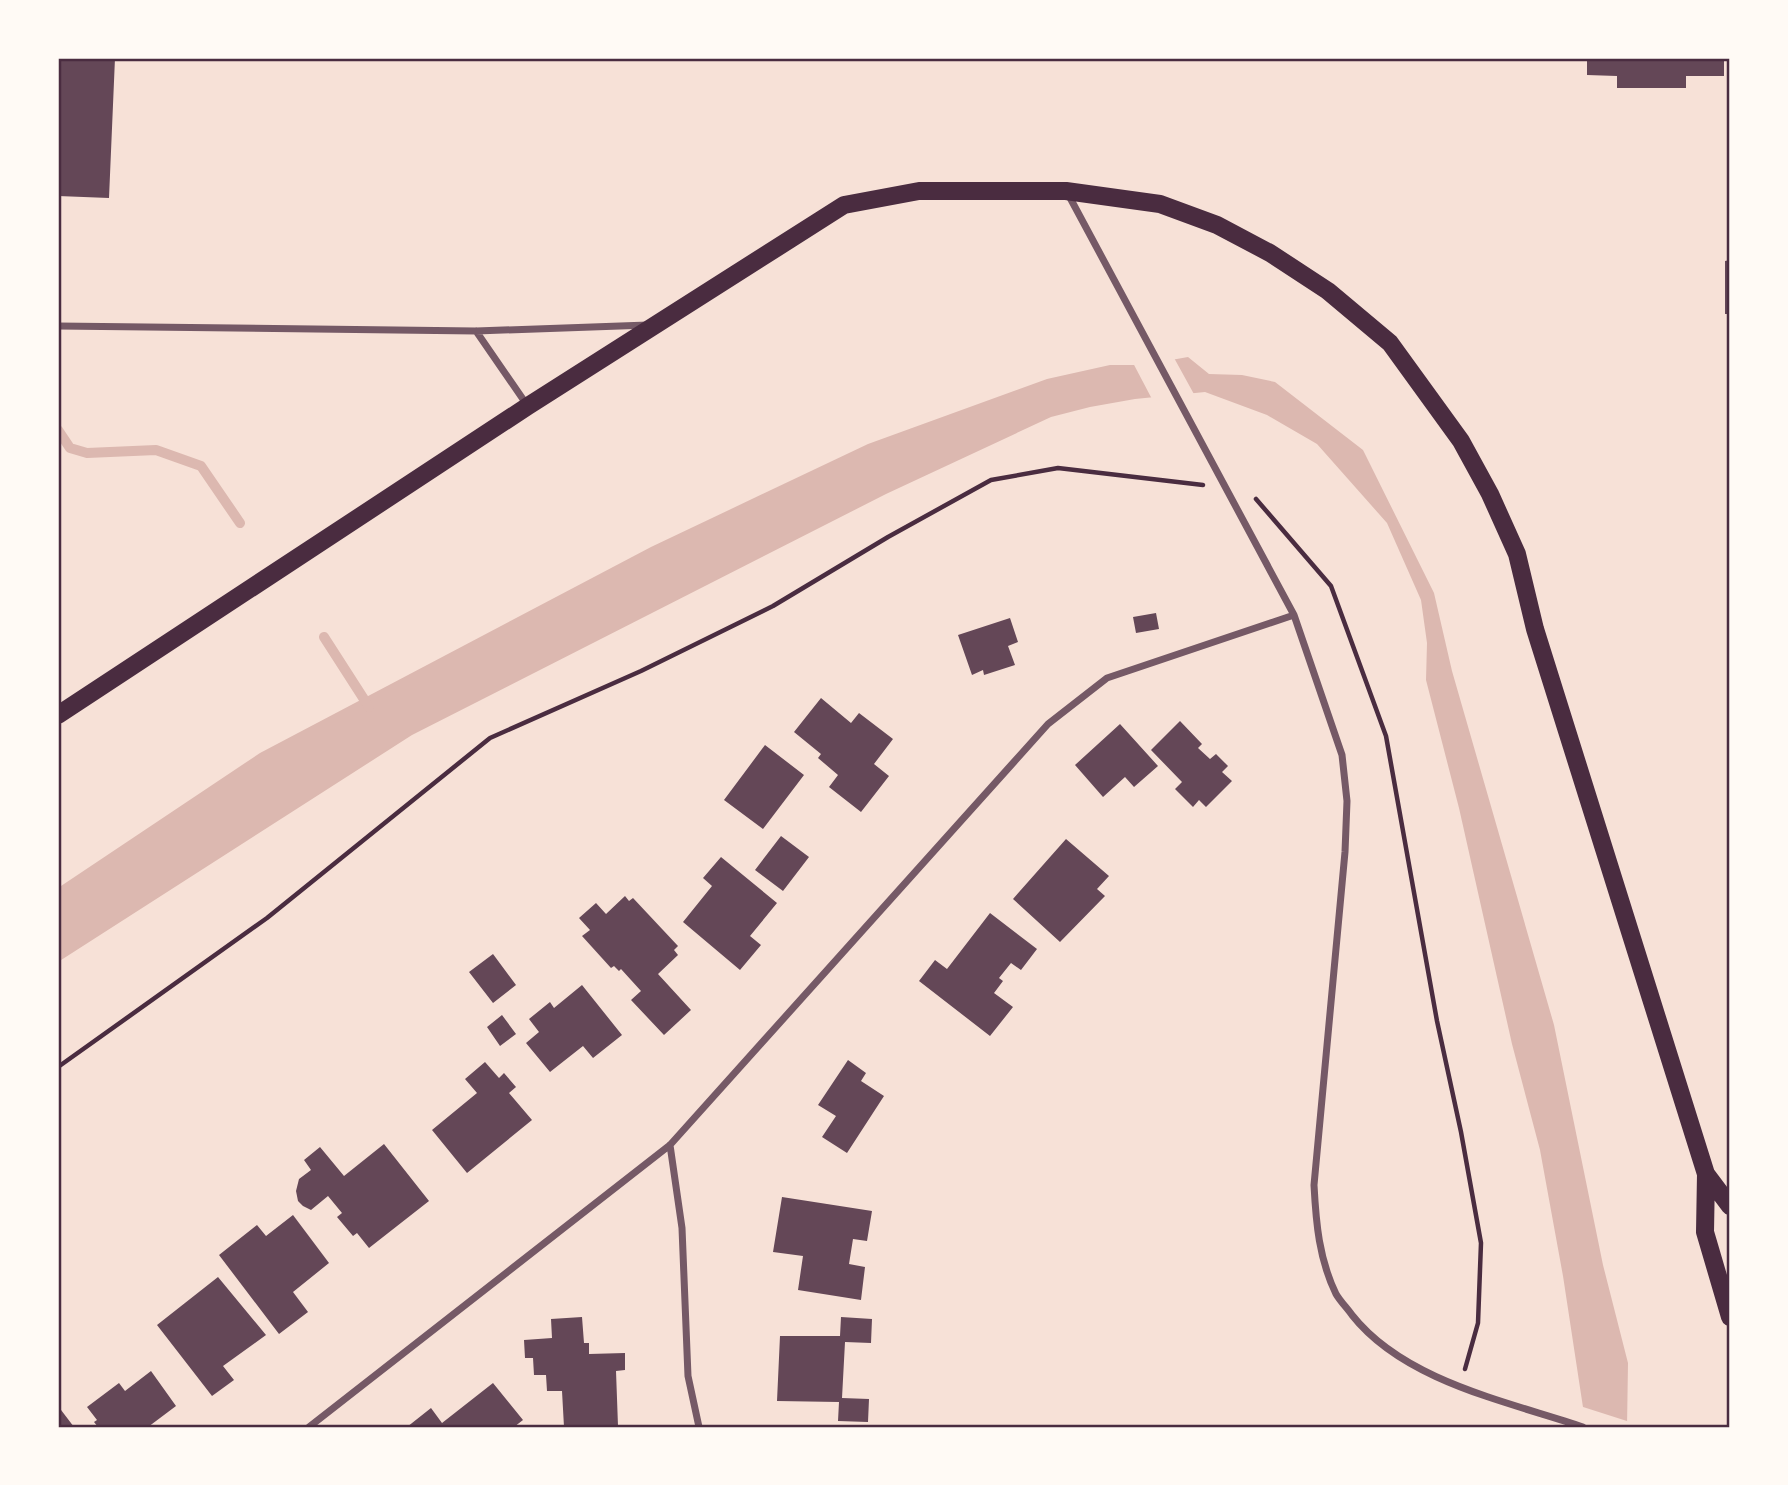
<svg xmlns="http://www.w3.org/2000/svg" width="1788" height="1485" viewBox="0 0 1788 1485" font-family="'Source Sans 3',sans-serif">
<rect width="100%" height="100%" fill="#f7e1d7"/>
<path fill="#dcb8b0" d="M1188,357L1209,374L1242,375L1275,382L1363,450L1434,593L1452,671L1554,1025L1603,1265L1628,1363L1627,1427H1586L1563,1276L1540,1150L1512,1044L1459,808L1426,680L1427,643L1421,600L1387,523L1317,444L1267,415L1205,392L1135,399L1090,407L1051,417L886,494L412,735L58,962V888L260,753L651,547L868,444L1047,379L1110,365H1143Z"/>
<path fill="#f7e1d7" d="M1173,356L1195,396L1153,401L1132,361Z
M1580,1406L1630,1422V1427H1583Z"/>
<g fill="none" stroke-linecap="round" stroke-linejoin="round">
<path stroke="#dcb8b0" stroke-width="10" d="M58,430L70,448L87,453L156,450L201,466L240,523
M324,637L369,707"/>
</g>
<path fill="#644757" d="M58,58H115L109,198L58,196Z
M1587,58H1724V76H1686V88H1617V76L1587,75Z
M1730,260V314H1725V261Z
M1156,613L1159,629L1136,633L1133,617Z
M1010,618L1018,642L1008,646L1015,665L984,675L983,670L972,675L958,635Z
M821,698L851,723L859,713L893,739L874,764L889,776L861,812L829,787L838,775L818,758L821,754L794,732Z
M1180,721L1202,744L1198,748L1210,759L1216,754L1228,766L1222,772L1232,781L1206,807L1199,800L1193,807L1175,789L1182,782L1151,750Z
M1120,724L1158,766L1134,787L1125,777L1103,797L1075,765Z
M765,745L804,775L763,829L724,800Z
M781,836L809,857L783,891L755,870Z
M1066,839L1109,876L1097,889L1105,896L1060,942L1013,899Z
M721,857L777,903L750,936L761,945L740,970L683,922L712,886L703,878Z
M625,896L629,901L633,898L678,946L674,950L678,955L658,974L691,1010L664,1035L631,1000L641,991L621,969L619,971L614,966L611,968L582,936L590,930L579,918L596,903L606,914Z
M990,913L1037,949L1021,970L1011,963L999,978L1003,981L994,993L1013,1007L990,1036L919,981L935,960L947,969Z
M493,954L516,985L493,1003L469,972Z
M582,985L622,1035L593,1058L583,1046L550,1072L526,1043L539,1032L529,1019L550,1002L554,1008Z
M502,1015L516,1034L500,1046L487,1027Z
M848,1060L866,1073L861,1081L884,1096L847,1153L822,1137L836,1116L818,1105Z
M485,1062L499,1078L504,1073L516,1087L509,1093L532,1120L467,1173L432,1130L477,1093L465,1079Z
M384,1144L429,1201L369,1248L357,1233L353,1236L337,1217L342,1213L328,1196L311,1210L303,1206L298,1201L296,1191L299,1179L311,1170L304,1160L320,1147L344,1176Z
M782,1197L872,1211L867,1241L853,1239L849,1264L865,1267L861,1300L798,1290L803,1256L773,1252Z
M293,1215L329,1263L293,1292L308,1312L279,1334L219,1255L257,1225L266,1236Z
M218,1277L266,1335L223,1366L234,1380L212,1396L157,1325Z
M582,1317L584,1343H589V1354L625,1353V1370L616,1371L618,1426L564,1427L562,1391H547L546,1375H534L533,1358H525L524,1340L552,1338L551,1319Z
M841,1317L872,1319L871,1343L845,1342L842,1398L869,1399L868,1422L838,1421L839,1402L777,1401L780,1336H840Z
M151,1371L176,1406L148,1427H98L94,1422L97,1420L87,1407L119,1383L125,1391Z
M493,1383L523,1420L514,1427H407L431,1408L442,1423Z
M58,1406L74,1427H58Z"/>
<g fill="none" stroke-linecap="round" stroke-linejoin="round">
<path stroke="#4a2c40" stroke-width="4.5" d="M1256,499L1331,586L1386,736L1437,1021L1461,1132L1481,1243L1478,1323L1465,1369
M58,1067L267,918L490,738L641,671L773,606L888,537L991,480L1058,468L1203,485"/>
<path stroke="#755966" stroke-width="7" d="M1068,194L1294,615L1342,755L1347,801L1345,852L1314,1185C1316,1223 1319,1259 1336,1294C1340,1301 1347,1308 1352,1315C1404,1381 1506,1401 1583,1427
M58,326L476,331L648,325
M476,331L527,405
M670,1145L682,1228L688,1376L699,1427
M309,1427L670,1145L1048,724L1107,678L1294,615"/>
<path stroke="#4a2c40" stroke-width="18" d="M58,715L528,406L844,205L919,191H1066L1160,204L1217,225L1270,253L1328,291L1390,343L1461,441L1490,494L1517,554L1535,629L1706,1174L1705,1232L1730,1317
M1706,1174L1730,1206"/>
</g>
<rect width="1788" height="1485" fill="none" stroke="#fffaf5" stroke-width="119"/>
<rect x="60" y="60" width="1668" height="1366" fill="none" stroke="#4a2c40" stroke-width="2.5"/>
</svg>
